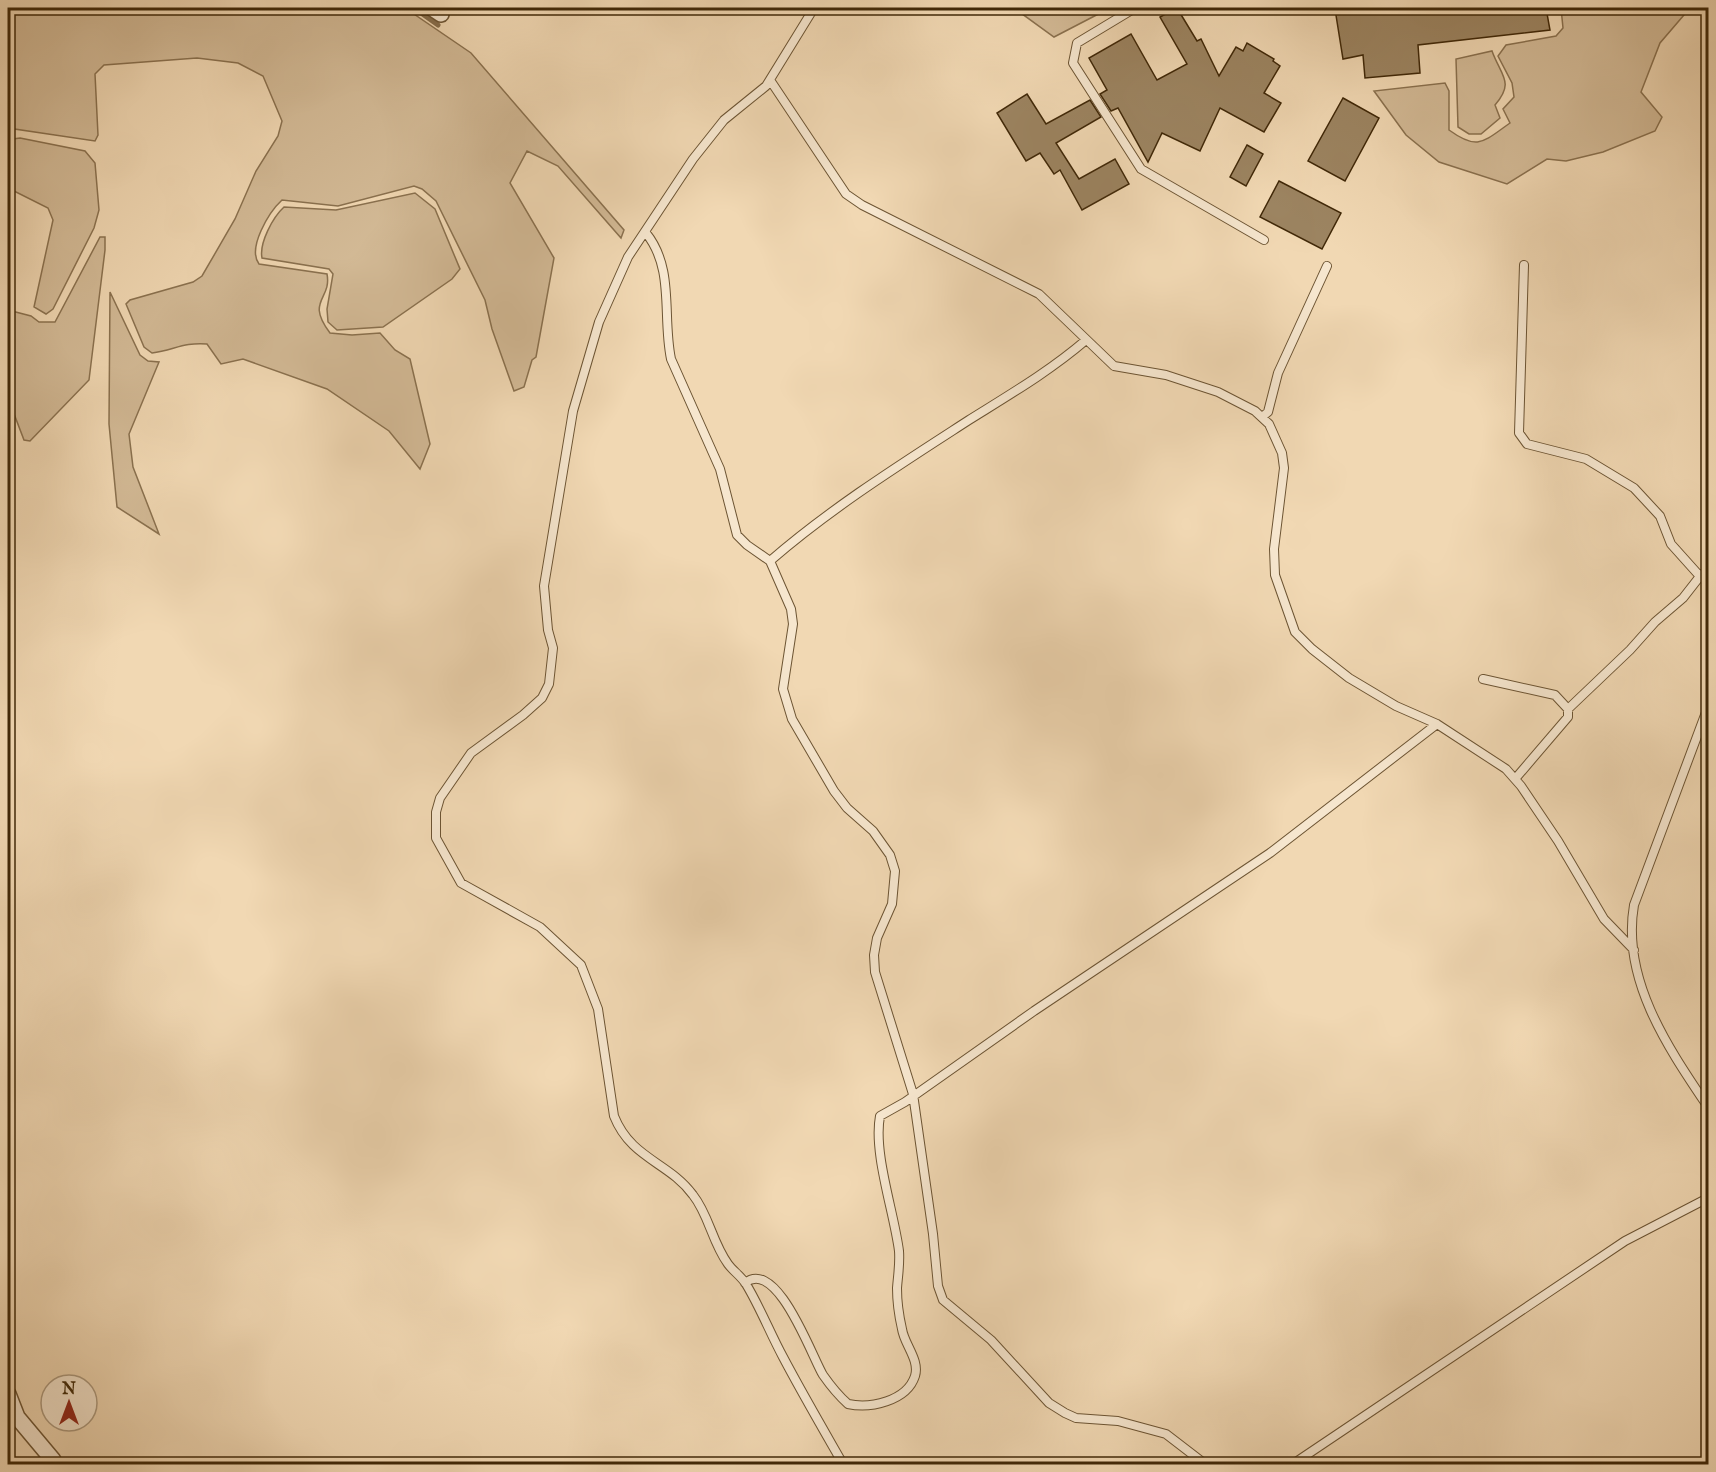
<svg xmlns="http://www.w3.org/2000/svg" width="1716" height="1472" viewBox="0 0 1716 1472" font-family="'IM FELL English',serif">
<rect width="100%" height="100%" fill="#f1d8b3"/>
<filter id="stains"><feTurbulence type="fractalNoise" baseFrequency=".00333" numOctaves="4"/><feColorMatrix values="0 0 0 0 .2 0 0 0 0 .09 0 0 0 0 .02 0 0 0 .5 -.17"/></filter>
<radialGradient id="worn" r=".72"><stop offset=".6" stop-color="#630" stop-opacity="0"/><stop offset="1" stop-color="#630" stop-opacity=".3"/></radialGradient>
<path fill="#d3ba96" stroke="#8a714f" stroke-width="1.5" d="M8,8H405L471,53L624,230L621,238L558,166L527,151L510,183L554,258L536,357L532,360L524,387L514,391L492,329L485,300L436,201L422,189L414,186L338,206L282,200C269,212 247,248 259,264L327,274C332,300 305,300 330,333L352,335L380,333L395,350L410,359L430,444L420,469L389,431L327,389L243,359L221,364L207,344C184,342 174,350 152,353L144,347L126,304L130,300L193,282L202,276L235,219L256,171L278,136L282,121L263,76L238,63L197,58L104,65L95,74L98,135L95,141L8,128Z
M1014,8H1110L1054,37Z
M1561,8H1690L1660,43L1641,92L1662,117L1655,131L1603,152L1566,161L1547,159L1507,184L1439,162L1406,135L1374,91L1445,83L1449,91V130C1478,151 1483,142 1510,123L1503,109L1514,97L1512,83L1498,56L1506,45L1556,36L1563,28Z
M1492,51C1501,76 1515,82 1495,105L1500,118L1481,134H1469L1458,127L1456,59Z
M20,138L85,151L95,163L99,210L94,228L53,309L46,314L34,307L53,220L48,208L8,188V148L13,139Z
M415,193L435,209L460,269L452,279L383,327L337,330L328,322L327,309L333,274L329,269L262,258C259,243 273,217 284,207L336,210Z
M100,237H105V250L89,380L30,441L24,440L8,398V310L31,316L39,322H55Z
M110,292L140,355L148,361L159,362L129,434L133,467L159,534L117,507L109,424Z"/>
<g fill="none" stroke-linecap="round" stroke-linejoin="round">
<path stroke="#866e4c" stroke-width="5" d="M414,8L438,25"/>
</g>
<path fill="#9c8461" stroke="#402808" stroke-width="1.5" d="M1177,8L1197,41L1201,39L1219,76L1236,47L1243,51L1247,43L1274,59L1273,61L1280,66L1264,93L1281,103L1264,132L1220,108L1200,151L1162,133L1148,162L1118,108L1111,111L1100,94L1107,90L1089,58L1131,34L1157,80L1187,64L1160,17Z
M1346,8H1546L1550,30L1418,45L1420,73L1365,78L1363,55L1343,59L1335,9Z
M1027,94L1046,124L1090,100L1101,117L1056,143L1079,179L1115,159L1129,184L1082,210L1060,170L1054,174L1040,153L1026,161L997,113Z
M1343,98L1379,118L1345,181L1308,161Z
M1247,145L1263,154L1246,186L1230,177Z
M1279,181L1341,213L1322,249L1260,217Z"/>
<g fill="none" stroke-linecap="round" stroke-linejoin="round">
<g stroke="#6c5433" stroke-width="10">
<path id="service" d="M814,8L766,86L724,120L693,159L628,257L599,322L573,411L544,586L548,630L553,648L549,684L542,698L523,715L471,753L440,798L436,812V838L461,883L540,927L581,965L598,1009L614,1116C631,1159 669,1162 693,1195C709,1215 712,1242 728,1264C733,1271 741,1276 746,1284C760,1307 770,1333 783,1357C802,1393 823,1429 843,1464
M1135,8L1077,43L1073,63L1141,169L1264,240
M770,80L846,194L862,205L1039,294L1114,366L1166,375L1218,392L1255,411L1269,424L1282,453L1284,468L1274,549L1275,575L1295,632L1312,649L1349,678L1396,706L1437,724L1506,769L1521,786L1558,841L1604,919L1634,950
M646,233C675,269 662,316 671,359L720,469L737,535L747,545L770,561L791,609L793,624L783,689L792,719L834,791L847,808L873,831L890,855L895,871L892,904L877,938L874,955L875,972L913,1094L933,1234L938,1286L943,1300L991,1340L1049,1403L1065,1413L1076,1418L1118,1421L1166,1434L1205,1464
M1524,265L1519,433L1527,444L1586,459L1634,488L1660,516L1671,544L1697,573L1708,579
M1262,417L1268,412L1278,373L1327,266
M770,561C831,508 901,464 969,420C1009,395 1050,371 1086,340
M1483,679L1555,695L1568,709V717L1515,779
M1708,707L1634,905C1621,980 1669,1049 1708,1107
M1568,709L1630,650L1655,622L1683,598L1701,575
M745,1283C777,1257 812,1357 823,1375C830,1385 839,1396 848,1404C870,1409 907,1401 915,1376C920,1360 904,1344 902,1329C899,1316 897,1301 897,1288C898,1275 900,1264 899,1251C894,1212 873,1153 880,1116L905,1102L1034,1011L1270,853L1437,724
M1293,1464L1625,1241L1708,1198"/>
</g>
<g stroke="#6c5433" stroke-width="18">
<path id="minor" d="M432,8L441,14
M8,1394L17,1417L53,1460V1464"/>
</g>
<use href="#service" stroke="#f6e6ce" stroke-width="8"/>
<use href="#minor" stroke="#f6e6ce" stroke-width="15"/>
</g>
<rect width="1716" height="1472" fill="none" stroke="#f1d8b3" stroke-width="30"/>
<rect x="9" y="9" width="1698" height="1454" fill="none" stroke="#402808" stroke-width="3"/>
<rect x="15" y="15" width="1686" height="1442" fill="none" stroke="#402808" stroke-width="1.5"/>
<g transform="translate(69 1403)"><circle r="28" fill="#f6e6ce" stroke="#ad9a7f" stroke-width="1.5"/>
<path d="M0-4.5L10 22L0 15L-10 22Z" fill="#8f2418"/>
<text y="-9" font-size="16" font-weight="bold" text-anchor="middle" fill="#402808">N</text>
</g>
<rect width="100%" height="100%" filter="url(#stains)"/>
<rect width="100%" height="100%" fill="url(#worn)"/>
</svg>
